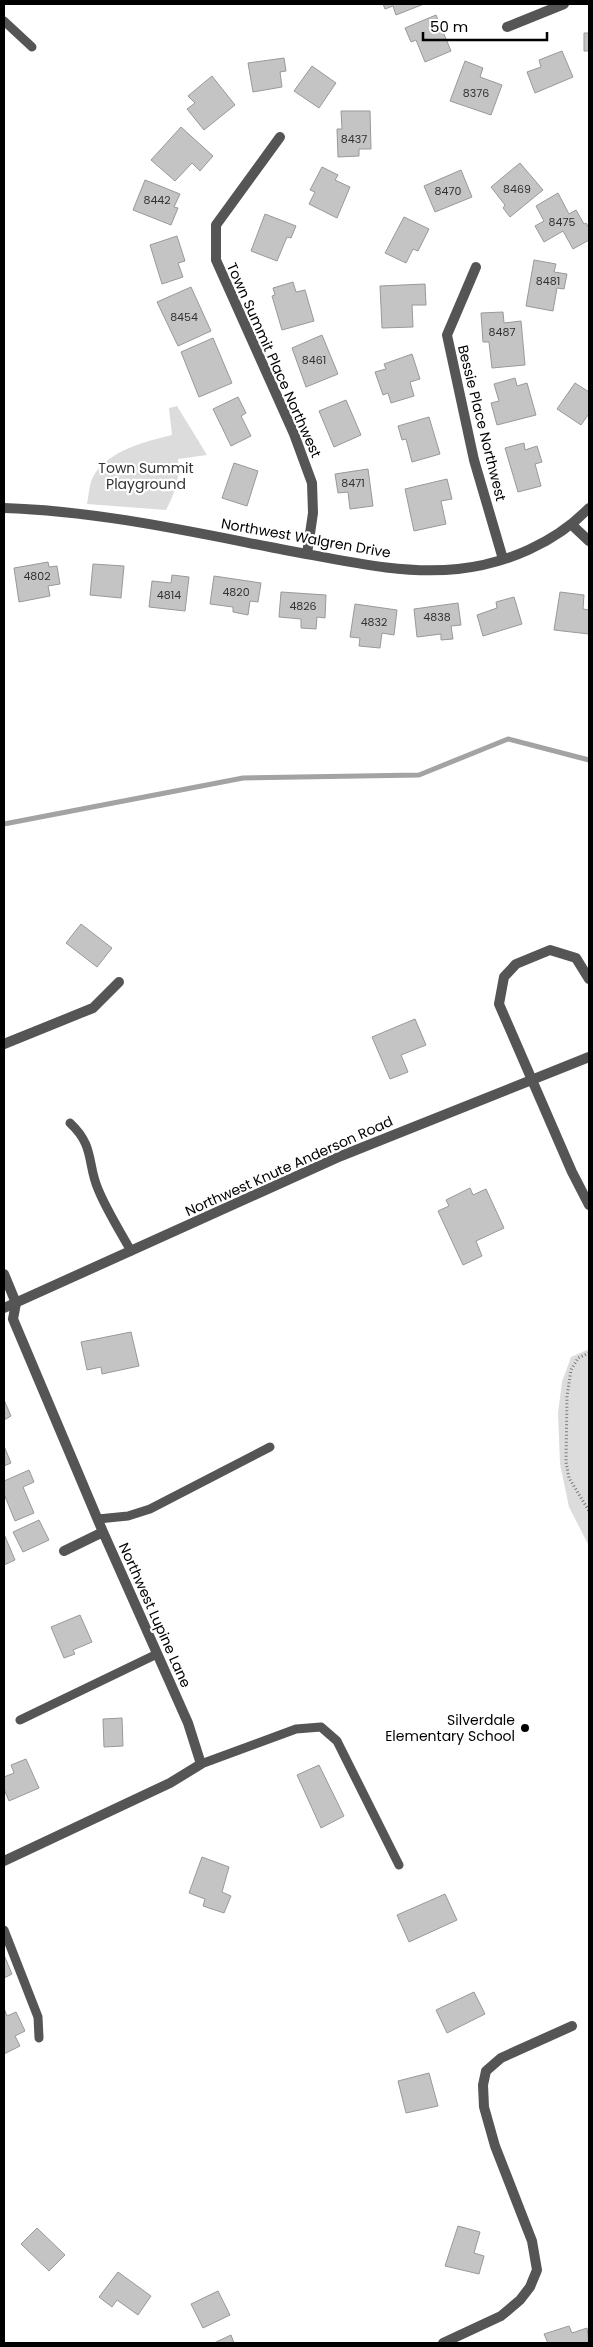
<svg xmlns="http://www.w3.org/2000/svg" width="593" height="2347" viewBox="0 0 593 2347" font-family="Poppins,sans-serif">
<rect width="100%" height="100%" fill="#fff"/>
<path fill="#dcdcdc" d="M177,406L207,455L178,459C180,479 175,493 166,510L87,504C89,495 89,484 93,477C107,451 146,441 172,435L169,408Z
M589,1349V1546L569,1507L560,1464L558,1413L562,1382L571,1357Z"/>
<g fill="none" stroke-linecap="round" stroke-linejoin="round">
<path stroke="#a3a3a3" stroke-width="5" d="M4,824L243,778L419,775L508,739L589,760"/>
</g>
<path fill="#c4c4c4" stroke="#999" d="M383,4H424L396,15L393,6L385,9Z
M436,15L451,51L425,62L416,40L411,42L405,28Z
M584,33H589V51H584Z
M562,51L573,77L535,93L527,72L541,67L539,60Z
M284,58L286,71L280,72L282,87L253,92L248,63Z
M465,61L483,68L480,77L502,85L491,115L450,101Z
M312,66L336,83L319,108L294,91Z
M212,76L235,105L204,130L187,109L195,103L188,96Z
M341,111H370L371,149H359V156L338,157L337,129H342Z
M181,127L213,156L200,171L192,163L175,181L151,160Z
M520,163L543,190L510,217L503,208L505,205L491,187Z
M322,167L338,175L335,180L350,187L337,218L309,204L315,192L310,190Z
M461,170L472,197L435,212L424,186Z
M145,180L180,194L174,207L178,208L171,225L133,210Z
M558,193L569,214L576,210L584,224L586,223L589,228V240L573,249L563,231L544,242L535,226L544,221L536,206Z
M265,214L296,226L291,238L287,237L277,261L251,251Z
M404,217L429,229L418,251L413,249L406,263L385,253Z
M177,236L185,261L178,263L183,277L162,284L150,245Z
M534,260L556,264L554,272L567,274L564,289L557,288L553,311L526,306Z
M293,282L296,292L305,290L314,321L282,330L272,296L275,295L273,288Z
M425,284L426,305H412L413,327L382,328L380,286Z
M191,287L211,331L178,346L157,302Z
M503,312L504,323L521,321L525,365L492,368L489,342H483L481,313Z
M322,335L338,374L306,387L292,348Z
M213,338L232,383L199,397L181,352Z
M412,354L420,379L410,382L414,396L391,403L388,393L383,395L375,372L386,369L384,364Z
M515,378L517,386L527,383L536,415L497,425L491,403L499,401L494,384Z
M575,383L589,392V416L588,415L581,425L557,409Z
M238,397L246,413L241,416L251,436L231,446L213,409Z
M346,400L361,435L334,447L319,411Z
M429,417L440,454L412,462L406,439L402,440L398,426Z
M524,443L525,450L537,446L542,462L535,464L541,486L518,492L505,448Z
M234,463L258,471L247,506L222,498Z
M368,469L373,506L350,509L348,492L338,493L335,474Z
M447,479L452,499L441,501L446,524L414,531L405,489Z
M48,562L49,567L57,566L60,584L48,586L50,596L19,602L14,568Z
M93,564L124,566L121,598L90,595Z
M172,575L189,577L185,611L149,607L152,581L171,583Z
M214,576L261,583L258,602L250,601L248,615L233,612V607L210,604Z
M281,592L326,595L325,618L317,617L316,629L301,628V619L279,617Z
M560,592L584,595L583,609L589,610V634L554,630Z
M514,597L522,624L483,636L477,615L497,608L496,602Z
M458,603L461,625L451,626L453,639L441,640V634L417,637L414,609Z
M355,604L397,610L394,635L382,633L380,648L359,646L360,638L350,637Z
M81,924L112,948L97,967L66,943Z
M415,1019L426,1045L401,1055L408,1072L390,1079L372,1037Z
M470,1188L473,1195L486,1189L504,1228L476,1241L482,1256L463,1265L438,1211L449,1206L446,1200Z
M131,1332L139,1366L102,1374L101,1367L87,1370L81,1342Z
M4,1400L11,1416L4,1420Z
M4,1446L11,1463L4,1466Z
M29,1470L34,1482L23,1487L34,1513L15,1521L4,1494V1481Z
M39,1520L49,1540L23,1552L13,1532Z
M4,1534L15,1560L4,1565Z
M80,1615L92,1642L73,1650L75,1654L64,1658L51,1627Z
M122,1718L123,1746L104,1747L103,1719Z
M26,1759L39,1788L9,1801L4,1789V1777L14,1773L11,1765Z
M319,1765L344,1816L321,1828L297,1775Z
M202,1857L229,1867L222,1892L231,1896L224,1913L203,1906L205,1899L189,1893Z
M445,1894L457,1920L409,1942L397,1915Z
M4,1955L12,1974L4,1978Z
M474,1992L485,2014L447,2033L436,2010Z
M4,2008L7,2016L16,2012L25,2031L15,2036L20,2046L4,2054Z
M429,2073L438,2106L406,2113L398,2081Z
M458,2226L480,2232L474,2253L484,2256L479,2274L445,2266Z
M37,2228L65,2255L49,2271L21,2244Z
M118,2272L151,2296L138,2315L117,2300L112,2307L99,2297Z
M218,2291L230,2315L203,2328L191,2304Z
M569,2326L572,2333L587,2328L589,2343H548L544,2334Z
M231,2335L234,2343H214Z"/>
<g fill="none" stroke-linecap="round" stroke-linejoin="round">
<path stroke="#777" stroke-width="3" stroke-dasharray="1 2.5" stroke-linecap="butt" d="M589,1353L578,1358L571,1370L567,1396L566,1462L569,1478L589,1511"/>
<path stroke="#555" stroke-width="9" d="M4,21L32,47
M70,1123C95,1146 87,1164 98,1189C107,1211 120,1231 131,1251
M98,1519L128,1516L150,1509L270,1447
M20,1720L157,1654
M201,1764L296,1729L321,1727L337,1741L399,1865
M4,1930L38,2017L39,2038"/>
<path stroke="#555" stroke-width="10" d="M507,27L564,4
M280,137L216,225V260L294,434L312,483L313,513L307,554
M476,267L447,335L474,460L503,559
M4,508C99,511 192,532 285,550C341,560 401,575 458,569C506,564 555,543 589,508
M572,525L589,541
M589,979L576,958L550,950L516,964L504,977L499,1004L572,1172L589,1205
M4,1044L93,1008L119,982
M4,1274L16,1303L13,1319L103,1532L188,1723L201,1764L170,1783L4,1861
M4,1308L341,1156L589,1057
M64,1551L103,1532
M443,2343L501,2316L520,2300L530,2287L537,2270L532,2241L495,2146L484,2107L483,2085L486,2071L501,2058L572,2026"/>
</g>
<circle fill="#000" stroke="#fff" stroke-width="2" cx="525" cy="1728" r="5"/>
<g text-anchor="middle" stroke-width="4.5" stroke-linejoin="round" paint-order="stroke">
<g font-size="11" fill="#313131">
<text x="476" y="97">8376</text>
<text x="354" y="143">8437</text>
<text x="517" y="193">8469</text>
<text x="448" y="195">8470</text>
<text x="157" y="204">8442</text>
<text x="562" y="226">8475</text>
<text x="548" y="285">8481</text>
<text x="184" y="321">8454</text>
<text x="502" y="336">8487</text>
<text x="314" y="364">8461</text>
<text x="353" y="487">8471</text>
<text x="37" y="580">4802</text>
<text x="236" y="596">4820</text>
<text x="169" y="599">4814</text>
<text x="303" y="610">4826</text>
<text x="437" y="621">4838</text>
<text x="374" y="626">4832</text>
</g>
<g font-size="14" fill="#000" stroke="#fff">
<text transform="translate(274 360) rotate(66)" y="5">Town Summit Place Northwest</text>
<text transform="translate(482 423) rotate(76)" y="5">Bessie Place Northwest</text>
<text transform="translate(306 538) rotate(10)" y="5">Northwest Walgren Drive</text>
<text transform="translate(289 1166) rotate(-24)" y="5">Northwest Knute Anderson Road</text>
<text transform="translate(155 1615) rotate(66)" y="5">Northwest Lupine Lane</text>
</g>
<g font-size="14" fill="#333" stroke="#fff">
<text x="146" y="473">Town Summit<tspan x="146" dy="16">Playground</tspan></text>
</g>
<g font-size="14" fill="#000" stroke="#fff" text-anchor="end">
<text x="515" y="1725">Silverdale<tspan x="515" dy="16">Elementary School</tspan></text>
</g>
</g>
<rect width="593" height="2347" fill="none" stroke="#000000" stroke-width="10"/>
<path d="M423 32v8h124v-8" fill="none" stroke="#000000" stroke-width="2.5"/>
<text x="430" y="32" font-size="15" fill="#000000" stroke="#ffffff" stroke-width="4" paint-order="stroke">50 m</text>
</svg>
